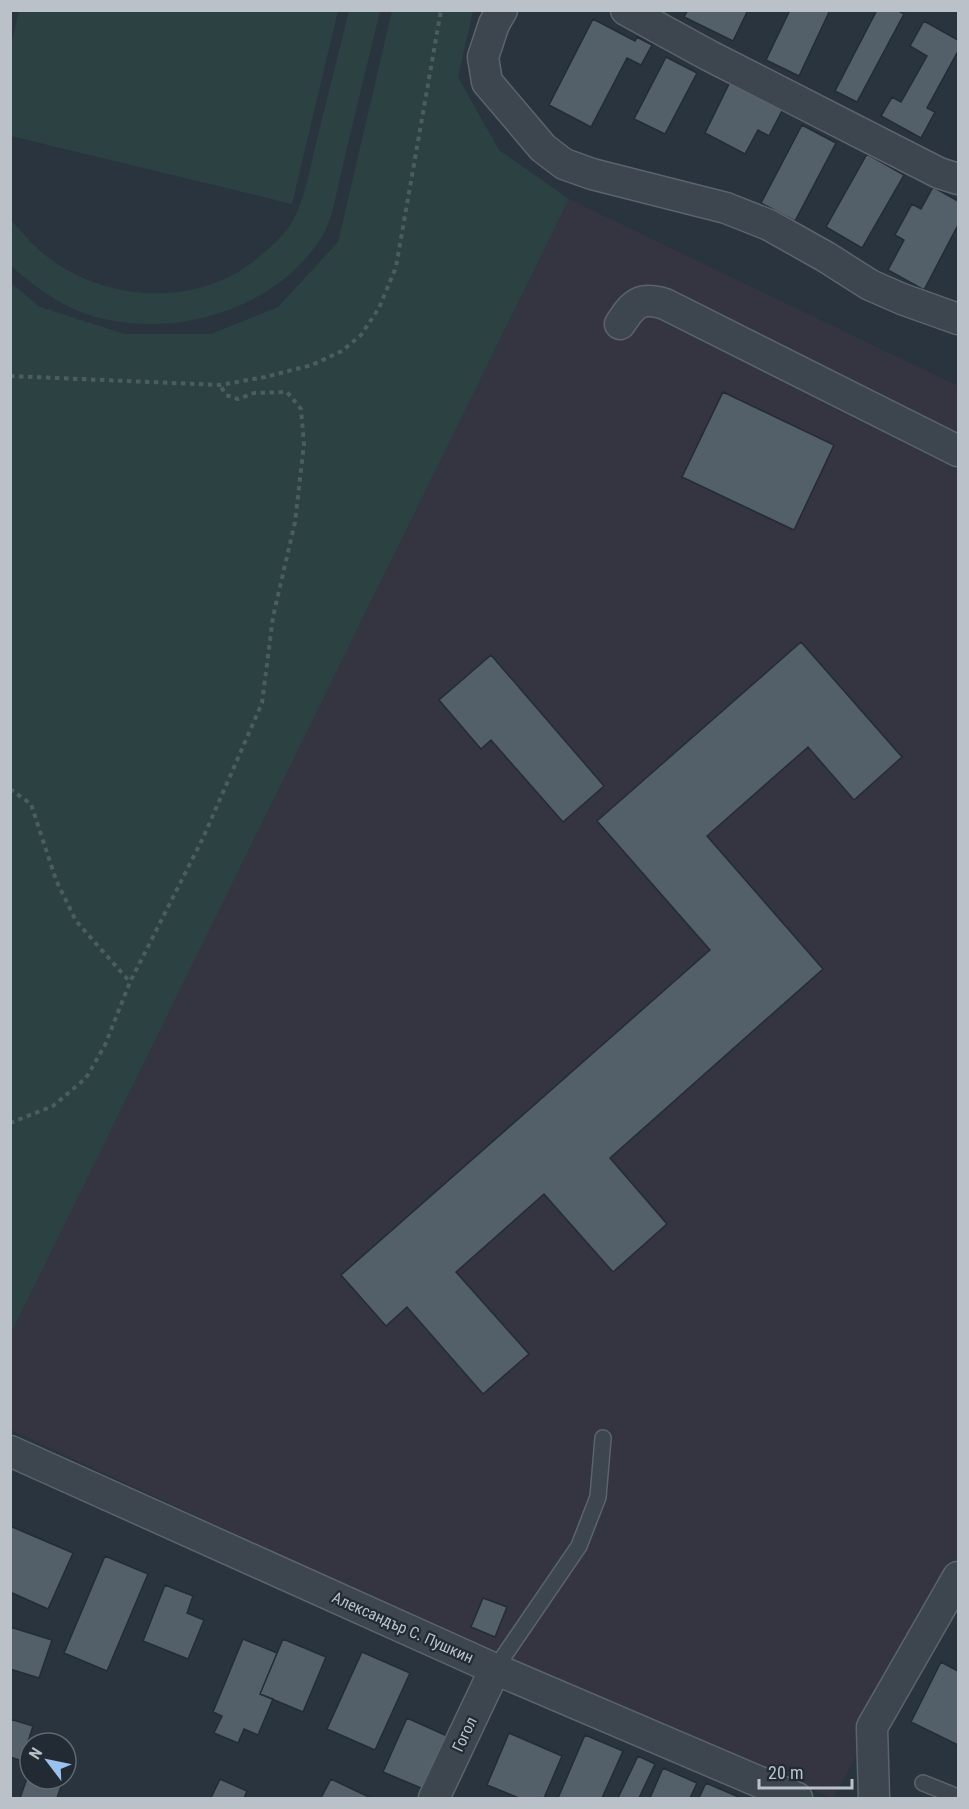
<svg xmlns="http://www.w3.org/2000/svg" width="969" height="1809" viewBox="0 0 969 1809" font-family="'Roboto Condensed',sans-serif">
<rect width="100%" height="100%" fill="#29343f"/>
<path fill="#353441" d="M569,199L958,386V1573L833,1798L518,1665L11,1430L10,1333Z"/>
<path fill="#2c4141" d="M19,11H338L292,204L11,136V44Z
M349,11H380C368,62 355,113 343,165C338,184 333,219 323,235C281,305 186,336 109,320C71,313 39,291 11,266V220C24,235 37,250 53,261C111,302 197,306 254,261C267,250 284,237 292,222C305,199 310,169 316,143C327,99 338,55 349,11Z
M392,11H473L458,77L499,150L569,199L11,1333V283L40,307L125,334H211L278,307L338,242Z"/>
<path fill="#535f69" stroke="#242d36" stroke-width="1.5" d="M688,10H748L733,41L684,17Z
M790,10H830L799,76L766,60Z
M877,10H897L904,14L857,102L835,91Z
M593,19L635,41L637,37L652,45L641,65L627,58L591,127L549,105Z
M924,21L958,40V51L927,108L935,112L921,138L881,116L892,97L901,102L927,56L910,46Z
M666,57L697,73L665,134L634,119Z
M731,80L784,107L769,136L758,130L745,154L705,133Z
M802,125L836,143L795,221L761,203Z
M867,154L904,175L862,248L826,227Z
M933,187L958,201V225L924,290L888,270L904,240L895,235L912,204L921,209Z
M723,392L834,445L794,530L682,477Z
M801,642L902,757L854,800L808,747L707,836L823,969L610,1158L667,1224L613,1272L544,1194L456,1272L529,1354L483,1394L407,1307L386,1326L341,1275L710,950L597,821Z
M491,655L604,786L563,822L491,740L481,749L439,700Z
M10,1526L73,1553L48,1609L10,1592Z
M105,1556L148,1574L107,1671L64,1653Z
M165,1585L193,1596L187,1613L204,1620L188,1659L143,1641Z
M483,1598L507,1607L495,1637L471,1627Z
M10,1627L52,1640L39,1678L10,1669Z
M243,1639L277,1653L260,1694L273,1699L258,1735L244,1729L238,1743L214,1733L222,1716L213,1712Z
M283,1639L326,1657L303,1712L260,1694Z
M362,1652L410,1673L375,1750L327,1729Z
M941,1662L958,1671V1745L911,1722Z
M407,1718L456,1740L433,1793L383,1772Z
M10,1719L33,1726L22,1761L10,1757Z
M509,1733L562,1756L544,1798H519L487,1785Z
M585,1735L623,1751L602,1798H558Z
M638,1756L655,1764L639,1798H618Z
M663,1768L697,1783L690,1798H650Z
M30,1770V1779H58L63,1781L57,1798H20Z
M220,1779L247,1791L244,1798H211Z
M331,1779L371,1798H321Z
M706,1783L741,1798H699Z"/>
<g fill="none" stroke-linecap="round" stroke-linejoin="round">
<g stroke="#5b646c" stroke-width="18">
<path id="lane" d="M495,1669L579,1546L598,1497L603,1438
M923,1783L958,1797"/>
</g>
<g stroke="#5b646c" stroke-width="33">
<path id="street" d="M502,10L494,24L483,57L487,82L543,148L564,164L592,174L726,208L769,225L826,257L870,285L902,299L958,319
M626,10L708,55L939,173L958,179
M620,324C633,304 640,296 665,304L958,451
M10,1451L495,1669L797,1798
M434,1798L495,1669
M874,1798L872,1727L958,1577"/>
</g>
<path stroke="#4b5e5f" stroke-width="4" stroke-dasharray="4.5 4.5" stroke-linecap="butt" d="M10,376L220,385L265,377L312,365L342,351L361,335L379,308L396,267L441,10
M10,789L31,804L56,880L76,921L130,982
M10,1123L53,1106L86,1078L105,1045L130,982L203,838L262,703L273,617L295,522L304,444L301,409L287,392L254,393L238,399L226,395L220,385"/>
<use href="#lane" stroke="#3d464f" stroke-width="15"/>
<use href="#street" stroke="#3d464f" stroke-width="30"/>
</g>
<g text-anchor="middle" stroke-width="4.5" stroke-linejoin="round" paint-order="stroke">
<g font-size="16" fill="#bac1c9" stroke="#222b34">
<text transform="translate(403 1627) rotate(24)" y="6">Александър С. Пушкин</text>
<text transform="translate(464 1734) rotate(-65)" y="6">Гогол</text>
</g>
</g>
<rect width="969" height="1809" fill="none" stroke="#bac1c9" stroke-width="24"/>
<g transform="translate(48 1761) rotate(302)"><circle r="28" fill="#222b34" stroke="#5f6770" stroke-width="1.5"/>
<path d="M0-4.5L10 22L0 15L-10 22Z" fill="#9bc1ed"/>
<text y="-9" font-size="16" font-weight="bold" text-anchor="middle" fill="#bac1c9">N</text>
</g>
<path d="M759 1779v9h93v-9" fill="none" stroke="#bac1c9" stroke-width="3"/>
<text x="768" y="1779" font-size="18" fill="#bac1c9" stroke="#222b34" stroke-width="4.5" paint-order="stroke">20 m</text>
</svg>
